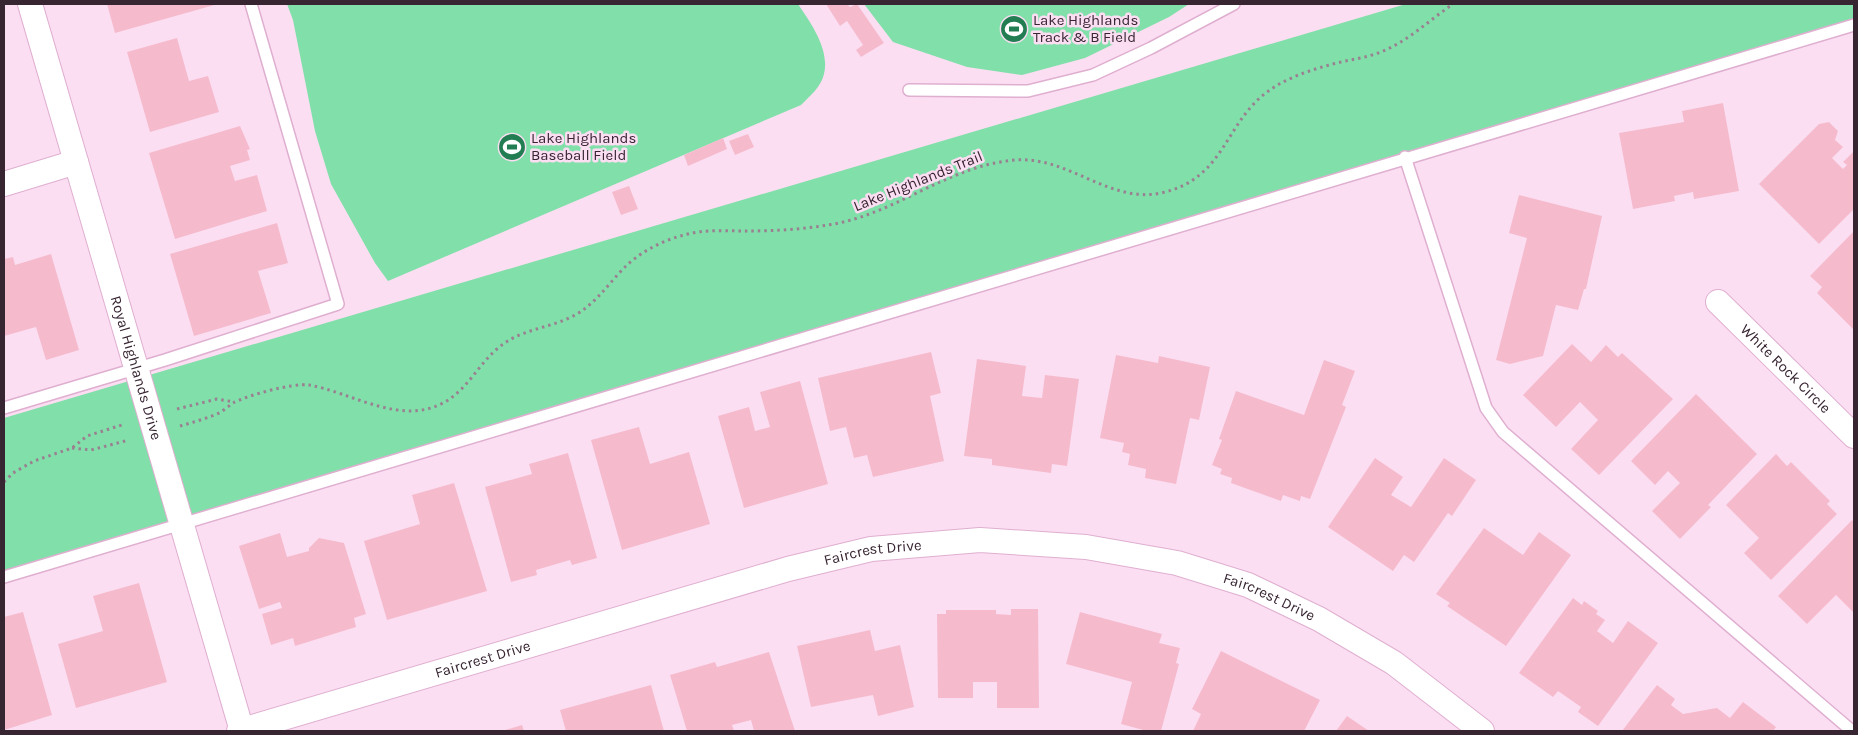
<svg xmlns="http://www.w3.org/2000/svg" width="1858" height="735" viewBox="0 0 1858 735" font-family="Karla,sans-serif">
<rect width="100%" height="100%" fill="#fcdef2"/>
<path fill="#81dfaa" d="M287,4H798C811,23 830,50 824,74C821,87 809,97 801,105L388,281L375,263L331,184L315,131L293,20Z
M864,4H1189L1169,17L1085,58L1022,75L967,67L893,42Z
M1406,4H1854V22L4,581V418Z"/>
<path fill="#f5bbcd" d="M107,4H218L115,33Z
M826,4H847L850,7L857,4L884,43L861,57L856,50L863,45L847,21L840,26Z
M177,38L189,81L208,76L219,112L150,132L127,52Z
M1723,103L1739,191L1694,199L1693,192L1674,196L1675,201L1633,209L1619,133L1684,122L1682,111Z
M1829,122L1838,131L1835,140L1843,147L1832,158L1843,169L1847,165L1843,162L1854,151V209L1819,244L1759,184L1819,124Z
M240,126L250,149L247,150L250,160L230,166L235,181L257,175L267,211L175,239L149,153Z
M748,134L754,147L735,155L729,141Z
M723,138L727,149L688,166L684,155Z
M629,186L638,209L621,215L612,192Z
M1519,195L1602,216L1586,289H1584L1578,310L1556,305L1543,356L1510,364L1496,360L1527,238L1509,233Z
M277,223L288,263L258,271L271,313L194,336L170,254Z
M1854,231V330L1817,293L1822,287L1810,276Z
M51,254L79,350L46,360L36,327L4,336V259L13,257L15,265Z
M1572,344L1591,362L1606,345L1618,357L1622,353L1673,399L1599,475L1571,449L1598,420L1580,402L1556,427L1523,395Z
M931,352L941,393L930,396L944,461L873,477L867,455L854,458L846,427L830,431L818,378Z
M1116,355L1158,363L1159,356L1210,367L1199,420L1190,418L1176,484L1145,478L1146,469L1128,465L1130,454L1122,452L1124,443L1100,438Z
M977,359L1026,366L1022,396L1042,398L1045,375L1079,379L1067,466L1052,464L1051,473L992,465V459L964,456Z
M1324,360L1355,371L1342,405L1346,407L1310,499L1301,496L1300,501L1283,495L1281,501L1231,483L1232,478L1220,474L1222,469L1212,465L1222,440L1219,439L1236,391L1304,415Z
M800,381L828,484L744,508L718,416L749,407L755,431L770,427L760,392Z
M1696,394L1757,454L1708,505L1711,507L1680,539L1652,511L1680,483L1668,471L1655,485L1631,461Z
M639,427L650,464L689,452L710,524L622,550L591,440Z
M568,453L597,558L572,565L570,560L536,570L537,575L511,582L485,487L532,474L529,464Z
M1776,454L1787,466L1791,462L1830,501L1827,504L1837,514L1771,580L1744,553L1759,538L1726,505Z
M1375,458L1403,477L1391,495L1411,507L1444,458L1476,480L1452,516L1448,513L1414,562L1404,555L1393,571L1328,527Z
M454,483L487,591L387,620L364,541L420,524L412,495Z
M1852,520L1854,523V613L1836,595L1807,624L1778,596Z
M1484,528L1523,555L1539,532L1571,555L1506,646L1447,606L1450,603L1436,594Z
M280,533L287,557L309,551V548L319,538L344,543L366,614L354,618L356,627L295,646L293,638L271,645L262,614L282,608L280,602L259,609L239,546Z
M139,583L167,682L76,708L58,644L103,631L93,596Z
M1573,598L1582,605L1584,601L1598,611L1596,614L1605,620L1597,631L1613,643L1628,621L1658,643L1598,726L1578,712L1581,707L1558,691L1553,697L1519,673Z
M1011,609H1038L1039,708H997V682H973V698H938L937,614H946V610H996V614L1011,615Z
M23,612L52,715L4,730V617Z
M1080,612L1162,634L1159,643L1180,648L1176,663L1179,664L1161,731H1147L1121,724L1132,682L1066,664Z
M870,630L875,651L900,645L914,707L878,716L873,695L811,707L797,646Z
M1221,651L1320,700L1304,731H1193L1201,714L1192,709Z
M769,652L795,731H754L751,720L732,725L734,731H687L670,675L715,662L717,667Z
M651,685L664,731H566L560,710Z
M1657,685L1675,699L1671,705L1683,714L1717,708L1730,718L1743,702L1776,727L1773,731H1622Z
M1347,716L1369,731H1336Z
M522,725L524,731H502Z"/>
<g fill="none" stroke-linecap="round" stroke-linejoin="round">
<g stroke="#dfafd0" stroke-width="14">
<path id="lane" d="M909,90L1028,91L1093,75L1151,48L1234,4
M1405,157L1486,408L1503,432L1852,731
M4,408L165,360L338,304L251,4
M4,577L1854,25"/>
</g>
<g stroke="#dfafd0" stroke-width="26">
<g id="street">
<path id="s1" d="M30,4L242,731"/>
<path d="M4,184L76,162"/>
<path id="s2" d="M1718,302L1854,436"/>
<path id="s3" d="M239,731L788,569L871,549L980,540L1086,547L1177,563L1248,585L1319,619L1394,663L1482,731"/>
</g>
</g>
<path stroke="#998191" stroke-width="3" stroke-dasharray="2.5 4" stroke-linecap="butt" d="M177,409L217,399L234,402
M180,426C194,422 209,418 221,412C225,409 229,406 233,403C248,395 292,383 309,385C350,392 399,425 441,404C466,392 477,366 497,349C518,330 545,329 569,318C592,308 605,288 622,270C638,253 661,241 684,235C704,229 727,231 748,231C776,231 806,229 834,224C899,212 949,165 1016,160C1068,156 1110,204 1161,193C1225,179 1224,124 1267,92C1286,78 1310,70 1333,64C1347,60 1361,59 1375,54C1404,45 1428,21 1453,4
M72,448L91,450L129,440
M4,482L13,473L34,461L72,448L87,436L125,424"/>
<use href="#lane" stroke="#fff" stroke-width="11"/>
<use href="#street" stroke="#fff" stroke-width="24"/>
</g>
<defs>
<g id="stadium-disc" transform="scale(1.4375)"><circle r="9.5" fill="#237d52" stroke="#fcdef2"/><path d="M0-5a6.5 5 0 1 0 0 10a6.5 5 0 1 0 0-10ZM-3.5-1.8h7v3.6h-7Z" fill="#fff"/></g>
</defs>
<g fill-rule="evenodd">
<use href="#stadium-disc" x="1014" y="29"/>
<use href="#stadium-disc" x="512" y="147"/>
</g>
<g text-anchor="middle" stroke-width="5" stroke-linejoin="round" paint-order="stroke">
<g font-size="15" fill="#382532" stroke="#fcdef2" text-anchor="start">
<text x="1033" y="25">Lake Highlands<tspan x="1033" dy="17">Track &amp; B Field</tspan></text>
<text x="531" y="143">Lake Highlands<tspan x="531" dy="17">Baseball Field</tspan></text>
</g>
<g font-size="15" fill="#382532" stroke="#fcdef2">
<text transform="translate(918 181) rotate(-22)" y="5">Lake Highlands Trail</text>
<text dy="5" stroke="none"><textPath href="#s1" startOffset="379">Royal Highlands Drive</textPath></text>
<text dy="5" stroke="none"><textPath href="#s2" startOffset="95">White Rock Circle</textPath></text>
<text dy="5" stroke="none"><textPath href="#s3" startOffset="659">Faircrest Drive</textPath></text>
<text dy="5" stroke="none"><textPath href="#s3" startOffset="1064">Faircrest Drive</textPath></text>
<text dy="5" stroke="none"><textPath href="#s3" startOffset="254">Faircrest Drive</textPath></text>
</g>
</g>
<rect width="1858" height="735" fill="none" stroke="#382532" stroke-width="10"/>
</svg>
